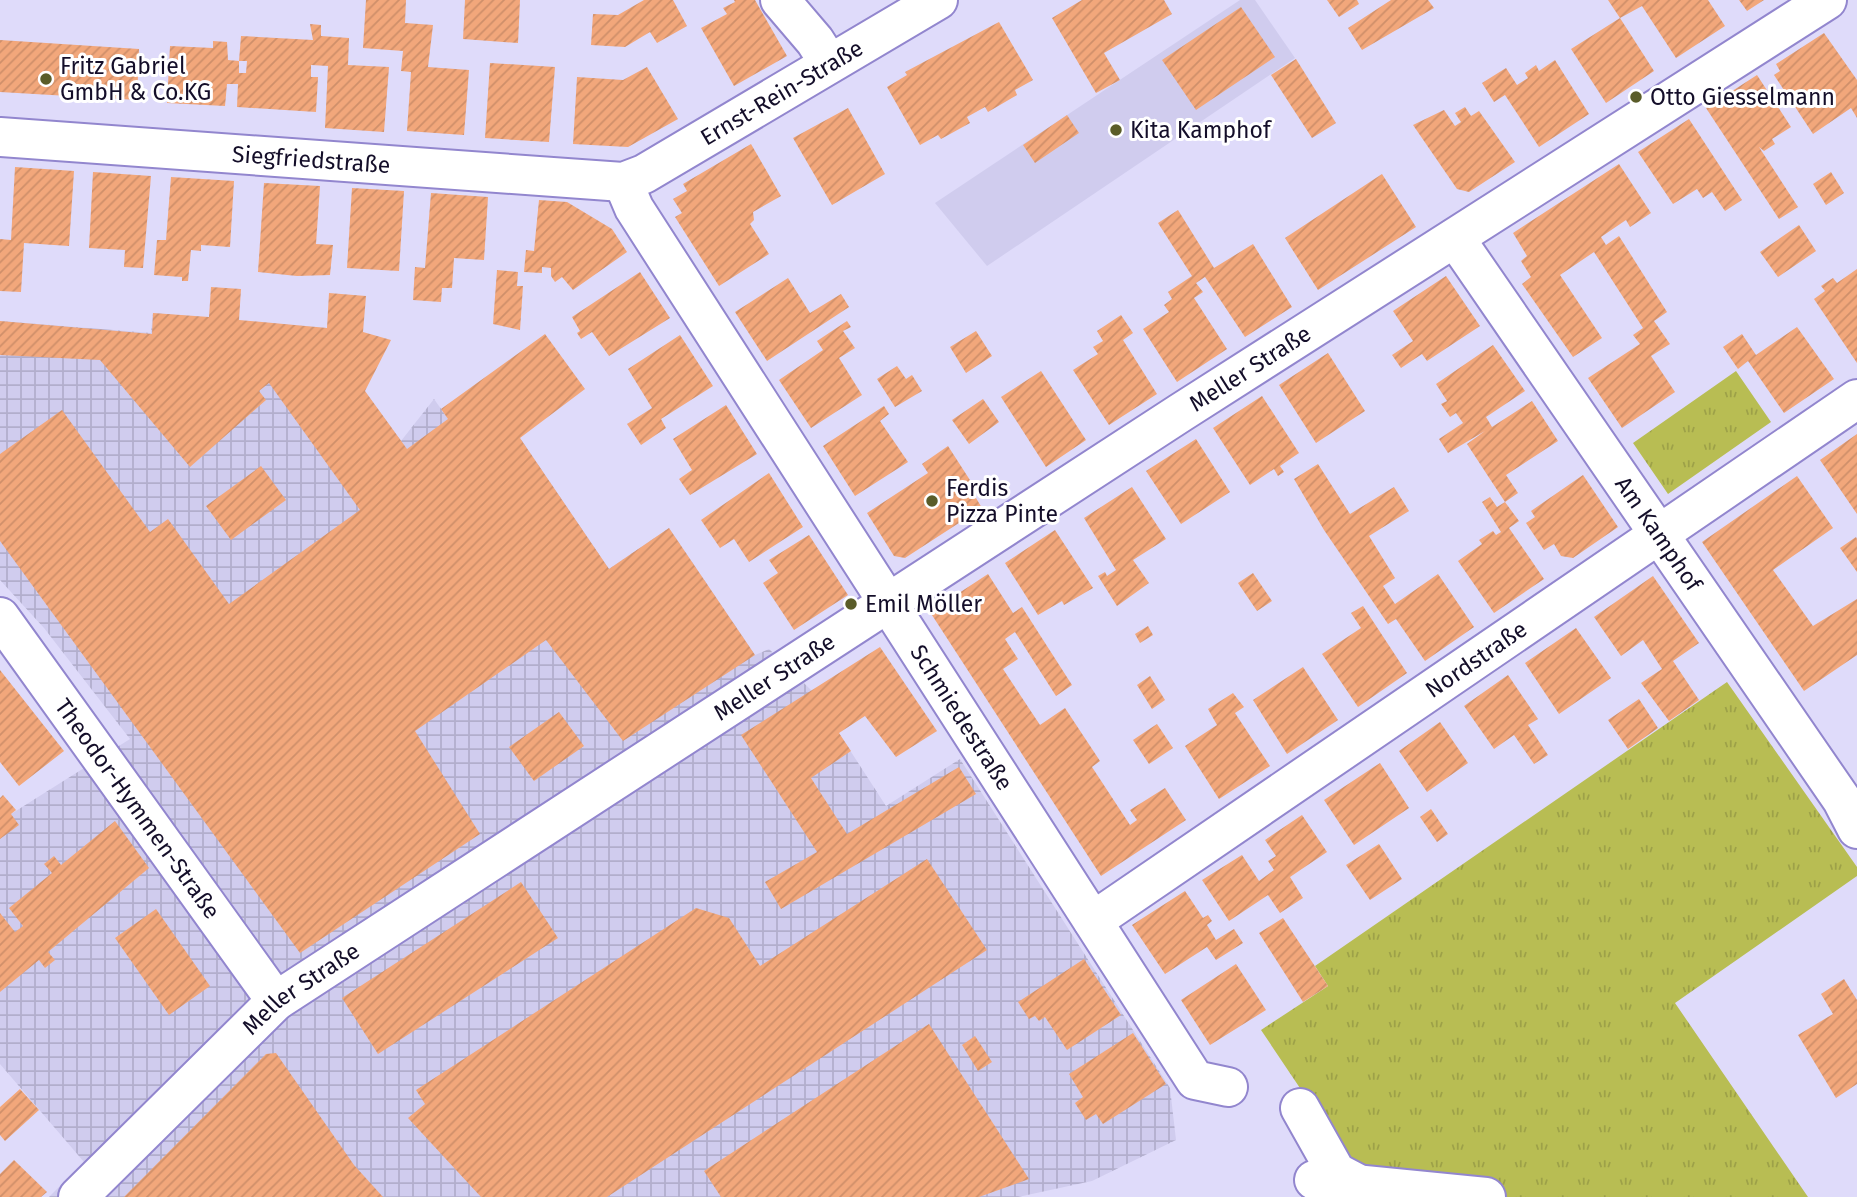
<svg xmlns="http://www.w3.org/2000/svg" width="1857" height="1197" viewBox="0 0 1857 1197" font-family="'Fira Sans',sans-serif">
<defs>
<pattern id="industrial-grid" width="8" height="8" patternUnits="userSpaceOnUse" patternTransform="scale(1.75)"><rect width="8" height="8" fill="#d0ccee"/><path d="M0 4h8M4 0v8" fill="none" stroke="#b2aecc"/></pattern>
<pattern id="park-tufts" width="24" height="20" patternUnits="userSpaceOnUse" patternTransform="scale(1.75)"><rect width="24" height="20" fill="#b8bd53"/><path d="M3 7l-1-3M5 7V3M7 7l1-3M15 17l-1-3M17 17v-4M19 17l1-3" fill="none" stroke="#9da148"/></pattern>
<pattern id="building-hatch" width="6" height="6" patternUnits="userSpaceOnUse" patternTransform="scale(1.75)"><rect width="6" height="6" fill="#f2a77b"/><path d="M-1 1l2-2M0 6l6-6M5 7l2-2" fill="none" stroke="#cf8f6a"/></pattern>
</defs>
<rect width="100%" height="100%" fill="#dfdbfa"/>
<path fill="#d0ccee" d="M1240,0H1255L1295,58L987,266L935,203Z"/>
<path fill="url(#industrial-grid)" d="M153,313L327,328L330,344L401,441L434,399L481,465L520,438L609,569L669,528L755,655L769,649L811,690L886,806L960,759L1170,1088L1176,1140L1092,1181L1018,1197H49L84,1162L0,1064V821L130,739L44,628L0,580V321L151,333Z"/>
<path fill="url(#park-tufts)" d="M1736,371L1771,422L1668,494L1633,443Z
M1727,682L1857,867V876L1675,1003L1808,1197H1395L1345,1155L1261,1030L1328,986L1315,966Z"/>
<path fill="url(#building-hatch)" d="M366,0H406L405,23L433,25L428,67L469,70L464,135L407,131L411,72L401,71L403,51L363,48Z
M465,0H520L518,43L463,39Z
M644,0H673L687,26L657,43L650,32L625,47L591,45L593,14L618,15Z
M734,0H755L787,56L734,86L701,28L727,14L723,8L735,2Z
M1082,0H1164L1172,14L1104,53L1120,80L1096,93L1052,18Z
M1327,0H1357L1359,4L1339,17Z
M1391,0H1428L1434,8L1362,50L1348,28Z
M1608,0H1708L1725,26L1676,58L1642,6L1620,18Z
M1739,0H1764L1747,11Z
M1241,7L1275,57L1196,110L1162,60Z
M1620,18L1654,71L1606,103L1571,49Z
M999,22L1033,80L1015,90L1017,95L988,112L985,107L967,117L970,123L941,139L938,135L920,145L887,87L907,75L905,72Z
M310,24L321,25V36L349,38L348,65L389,67L384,132L325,128L328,66L311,65V77H318L316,112L237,107L238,84H227L225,106L167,103L170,46L213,48V41L227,42L228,60L239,61V73H246L247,61H239L241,36L313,40Z
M1824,33L1857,80V118L1851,108L1813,134L1774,75L1780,71L1776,64Z
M0,40L139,49L137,100L0,92Z
M1296,59L1336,123L1312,138L1271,75Z
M1555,60L1589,114L1539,147L1505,95L1494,102L1482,83L1506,68L1517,85L1528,78L1525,73L1536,65L1539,71Z
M490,63L555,67L549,142L485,138Z
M647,67L678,119L628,147L573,144L577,77L623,80Z
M1757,75L1791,127L1772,139L1775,144L1764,151L1759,147L1798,207L1779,219L1706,108Z
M1465,107L1471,116L1479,111L1515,162L1469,192L1457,189L1413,125L1444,110L1455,126L1461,122L1455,113Z
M848,108L885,174L832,205L793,138Z
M1067,115L1079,133L1035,163L1023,145Z
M1689,119L1742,200L1725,211L1712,192L1703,198L1697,189L1673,204L1638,152Z
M751,144L781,196L753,212L754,220L750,224L769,254L719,286L675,217L682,213L673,199L687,191L683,184Z
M1619,164L1651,213L1630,227L1626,220L1601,237L1606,245L1619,236L1667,312L1654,321L1670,344L1651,356L1675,392L1622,428L1588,378L1640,344L1633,335L1643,328L1594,252L1560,275L1602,338L1573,357L1522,284L1531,277L1521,261L1527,256L1513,233Z
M15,167L74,171L69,246L24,243L21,292L0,291V239L11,240Z
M93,172L151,176L143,268L124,267L125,250L89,248Z
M1831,172L1844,193L1826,205L1813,184Z
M1382,174L1416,227L1318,290L1285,238Z
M171,177L234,181L230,247L201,245V251L191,250L188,281H182V277L154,275L157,240H166Z
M264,183L320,186L316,244L333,245L330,275L297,276L258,272Z
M352,188L404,191L399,271L347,268Z
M431,193L488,197L484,260L454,258L452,288H442L441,302L413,300L415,267L425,268Z
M539,200L567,202L612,229L627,252L573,290L562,277L555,282L551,276V268L542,267V273L524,272L526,250L534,251Z
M1178,210L1214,268L1253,244L1292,307L1245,337L1205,277L1196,283L1203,292L1194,298L1227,349L1177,382L1143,329L1169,312L1164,305L1172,299L1168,292L1192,276L1158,223Z
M1799,225L1816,251L1778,277L1760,252Z
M1857,269V363L1814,299L1825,291L1821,286L1833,278L1837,283Z
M497,270L518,272L517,286H523L520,330L493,324Z
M640,272L670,318L609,356L592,332L581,339L577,333L580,331L572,317Z
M1446,276L1480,326L1427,361L1422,354L1401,368L1392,355L1413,341L1393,311Z
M788,278L810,313L841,294L849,307L767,361L735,312Z
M211,287L241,289L239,320L327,328L329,293L366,296L363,332L391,340L365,391L407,449L448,419L441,409L545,334L585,389L520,438L609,569L669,528L755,655L623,741L546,640L415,731L480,834L300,953L0,541V454L62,410L150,532L168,519L229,604L360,510L269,383L259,391L266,400L190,467L100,360L0,355V321L152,334L153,313L209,317Z
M1121,315L1133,333L1123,340L1157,394L1109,425L1073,370L1098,354L1093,347L1103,341L1097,331Z
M847,321L851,327L843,331L855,348L839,358L862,395L811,428L779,380L823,350L817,341Z
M1797,327L1834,379L1784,413L1748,361L1738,369L1723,347L1742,334L1756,355Z
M976,331L992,356L966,373L950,347Z
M680,335L713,386L661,419L666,428L641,445L627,424L652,408L628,369Z
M1493,345L1525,391L1486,417L1492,427L1532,401L1558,441L1506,475L1518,493L1505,502L1467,444L1485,431L1448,453L1439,439L1463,423L1456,413L1450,417L1441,404L1447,401L1436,384Z
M1328,353L1365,411L1316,443L1279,385Z
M897,366L906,379L912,375L922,391L895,407L877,379Z
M1041,371L1086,440L1046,467L1001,397Z
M1262,396L1299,453L1280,466L1284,472L1278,476L1274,469L1250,485L1213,428Z
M983,399L999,422L969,444L952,420Z
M726,405L757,454L690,495L679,479L692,470L673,439Z
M884,406L889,414L880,421L908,462L855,496L823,446Z
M1857,434V514L1820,460Z
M1196,439L1230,492L1181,524L1146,471Z
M948,446L977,491L973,493L982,508L905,558L894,556L867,513L928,473L922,464Z
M1318,464L1350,514L1394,487L1409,511L1369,536L1395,578L1383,586L1395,604L1438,574L1474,627L1425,661L1396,619L1388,624L1324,530L1294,479Z
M261,466L286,500L231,540L206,506Z
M769,473L803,527L749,562L734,539L720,548L701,520Z
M1583,475L1618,527L1573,558L1561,556L1554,544L1544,550L1526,523L1535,517L1531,511Z
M1797,476L1833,528L1773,570L1813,626L1857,599V655L1804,691L1702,542Z
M1132,487L1166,539L1133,560L1149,583L1117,606L1098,576L1105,572L1107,576L1116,570L1084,518Z
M1490,497L1497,507L1505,502L1519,521L1509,528L1544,579L1494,613L1458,561L1482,544L1479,540L1493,531L1496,535L1501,532L1482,502Z
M1055,530L1093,588L1064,605L1062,601L1038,615L1005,563Z
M809,535L848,595L794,630L763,583L778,573L769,560Z
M1856,537L1857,539V572L1840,548Z
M1253,573L1272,601L1257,611L1238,583Z
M988,574L1013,613L1022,607L1072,685L1056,696L1015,632L1005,639L1018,659L1003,669L1040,725L1065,708L1100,761L1092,767L1130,825L1137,820L1130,810L1165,788L1186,820L1101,876L930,612Z
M1653,576L1699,643L1673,661L1699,700L1669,721L1641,683L1662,669L1643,640L1621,656L1594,617Z
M1363,606L1407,673L1358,707L1322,654L1361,628L1351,613Z
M1148,626L1153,635L1140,643L1135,634Z
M1576,628L1611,678L1559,714L1525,663Z
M880,647L937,731L896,757L865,716L839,733L851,751L811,778L847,834L959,767L976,794L781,909L765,882L817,852L741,735Z
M1303,667L1338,720L1287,754L1253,700Z
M0,670L64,751L19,786L0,762Z
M1508,675L1538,719L1528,725L1548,755L1534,764L1514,735L1494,749L1464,706Z
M1150,676L1165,700L1152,709L1137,685Z
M1233,693L1244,707L1235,713L1270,766L1219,799L1185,746L1217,725L1208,709Z
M1639,699L1658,728L1628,749L1608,720Z
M559,712L584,746L534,781L509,747Z
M1440,722L1468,763L1427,792L1399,751Z
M1157,724L1173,748L1149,764L1133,740Z
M1380,763L1409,808L1354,845L1324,800Z
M3,795L16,810L11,814L19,825L0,839V798Z
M1431,809L1448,834L1437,842L1420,817Z
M1302,815L1327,852L1290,877L1303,898L1280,913L1268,895L1229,921L1202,880L1242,855L1259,881L1274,870L1268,861L1276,856L1265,840Z
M115,821L149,868L48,952L55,960L45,968L39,960L0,992V913L15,932L23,926L9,908L52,873L44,864L54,856L61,865Z
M1379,844L1402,879L1370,900L1346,865Z
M927,859L987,950L607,1197H481L408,1118L425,1104L416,1090L696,908L729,918L760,966Z
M521,882L558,938L378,1054L342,998Z
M1185,891L1203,918L1208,915L1212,921L1207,925L1216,940L1234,929L1243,943L1216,960L1207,947L1165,974L1132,925Z
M156,909L210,986L169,1015L115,938Z
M1283,918L1328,986L1303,1002L1259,933Z
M1084,959L1121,1015L1067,1050L1045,1017L1039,1021L1035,1016L1029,1019L1018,1002Z
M1236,964L1266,1010L1210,1045L1181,1000Z
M1844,979L1857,1000V1084L1836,1098L1798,1035L1833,1014L1821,994Z
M929,1024L1029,1179L979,1197H721L704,1171Z
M1133,1033L1166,1084L1103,1124L1096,1114L1086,1120L1075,1103L1083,1097L1069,1074Z
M975,1036L992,1062L978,1071L962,1045Z
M276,1053L354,1165L383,1197H124L266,1054Z
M20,1089L39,1110L5,1141L0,1135V1107Z
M14,1160L47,1192L41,1197H0V1174Z"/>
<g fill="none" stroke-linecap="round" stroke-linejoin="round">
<g stroke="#9286ce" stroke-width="42">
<g id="minor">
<path d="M780,0L815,41L829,63"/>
<path id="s1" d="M0,137L623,182L644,174L938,0"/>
<path id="s2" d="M623,182L634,208L1195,1080L1228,1087"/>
<path id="s3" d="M1455,238L1842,800L1857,829"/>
<path id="s4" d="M0,617L276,1001"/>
<path id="s5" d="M1093,921L1857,399"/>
<path d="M1300,1108L1336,1172L1355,1182"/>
<path d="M1314,1180L1486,1197"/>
<path id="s6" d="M78,1197L276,1001L1180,413L1827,0"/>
</g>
</g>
<use href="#minor" stroke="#fff" stroke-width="38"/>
</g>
<g fill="#5a5c29" stroke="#fff" stroke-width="2.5">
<circle cx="46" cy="79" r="7"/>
<circle cx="1636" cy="97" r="7"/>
<circle cx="1116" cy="130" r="7"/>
<circle cx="932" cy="501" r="7"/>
<circle cx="851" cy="604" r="7"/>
</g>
<g text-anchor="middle" stroke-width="6" stroke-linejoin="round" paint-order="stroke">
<g font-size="23" fill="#140e29" stroke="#fff" text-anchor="start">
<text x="60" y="74">Fritz Gabriel<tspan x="60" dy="26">GmbH &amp; Co.KG</tspan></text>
<text x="1650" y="105">Otto Giesselmann</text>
<text x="1130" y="138">Kita Kamphof</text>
<text x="946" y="496">Ferdis<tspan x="946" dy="26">Pizza Pinte</tspan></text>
<text x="865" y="612">Emil Möller</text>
</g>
<g font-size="23" fill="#140e29" stroke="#fff">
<text dy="8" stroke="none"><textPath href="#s1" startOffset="807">Ernst-Rein-Straße</textPath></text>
<text dy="8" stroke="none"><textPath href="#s1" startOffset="312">Siegfriedstraße</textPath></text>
<text dy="8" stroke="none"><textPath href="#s6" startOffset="1440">Meller Straße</textPath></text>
<text dy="8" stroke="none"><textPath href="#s3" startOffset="359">Am Kamphof</textPath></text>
<text dy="8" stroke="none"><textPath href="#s5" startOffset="464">Nordstraße</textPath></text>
<text dy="8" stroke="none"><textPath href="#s6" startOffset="873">Meller Straße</textPath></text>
<text dy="8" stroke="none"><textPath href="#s2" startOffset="634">Schmiedestraße</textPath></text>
<text dy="8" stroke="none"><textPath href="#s4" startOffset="236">Theodor-Hymmen-Straße</textPath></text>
<text dy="8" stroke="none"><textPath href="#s6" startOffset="306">Meller Straße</textPath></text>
</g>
</g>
</svg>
